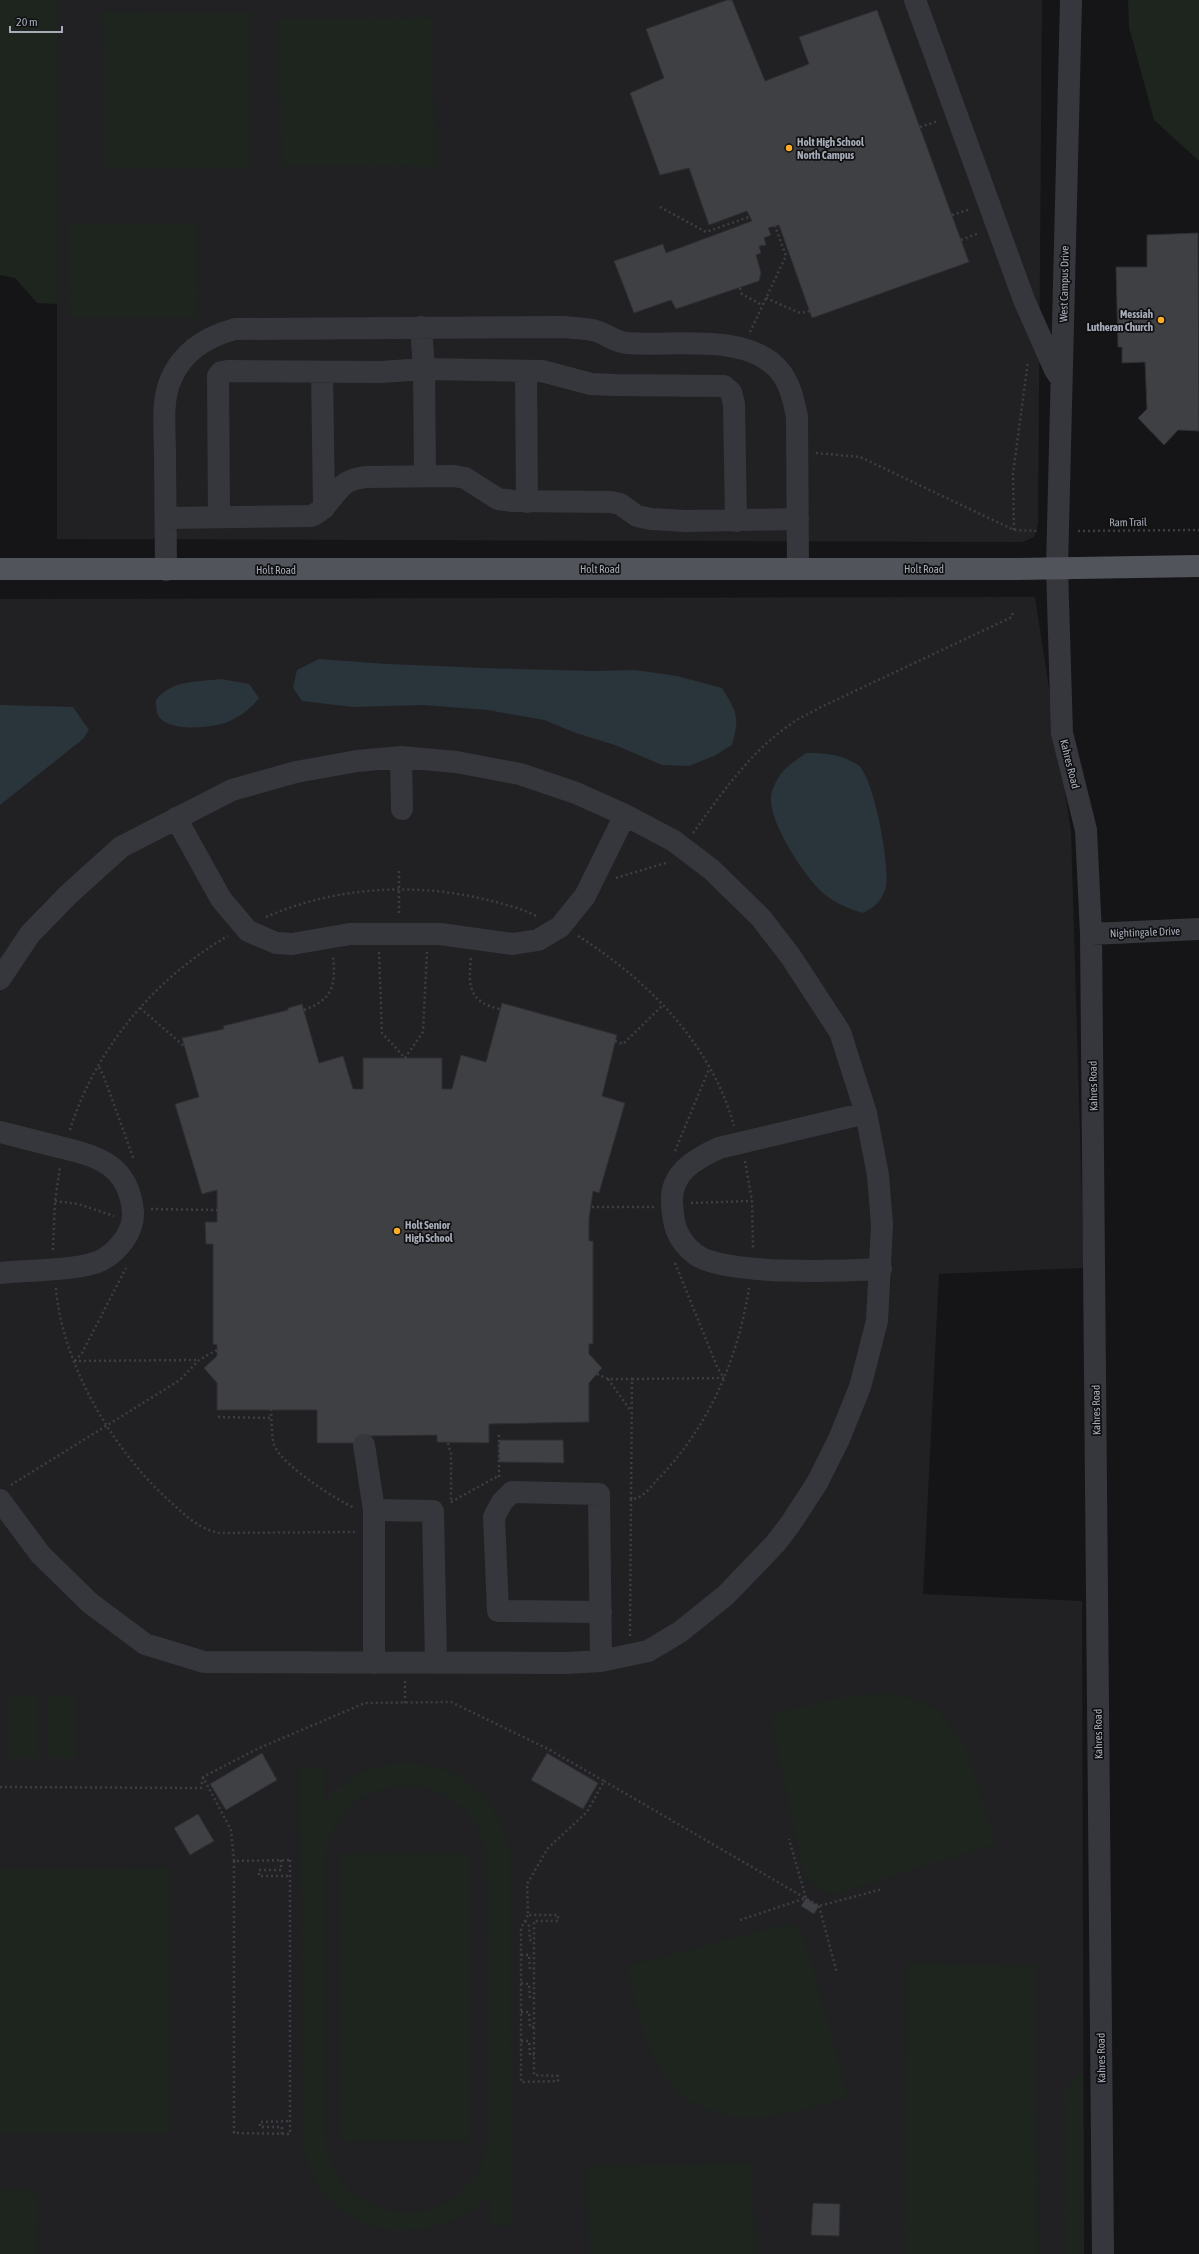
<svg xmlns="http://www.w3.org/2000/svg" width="1199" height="2254" viewBox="0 0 1199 2254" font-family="'Asap Condensed',sans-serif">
<rect width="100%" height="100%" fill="#151517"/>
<path fill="#212124" d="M57,0H1042L1038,524L1034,537L1023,542L57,539Z
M1035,597L1071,831L1084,1268L939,1274L923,1594L1082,1601L1084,2254H0V599Z"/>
<path fill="#1d251e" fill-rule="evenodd" d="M0,0H57V304L37,303L15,278L0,275Z
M1128,0H1199V161L1154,120L1129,27Z
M104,12L249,13V168L105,169Z
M433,17L435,167L282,165L278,19Z
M196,224L197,317L70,318L67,225Z
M896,1693L939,1711L965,1746L996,1844L831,1895L805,1879L770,1715L840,1697Z
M9,1696H38V1758H9Z
M48,1696H76V1758H48Z
M406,1762C462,1766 497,1797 510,1851L512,2225L490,2226L489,2196C423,2254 326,2241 303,2147L300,1769H323V1802C347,1777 372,1765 406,1762ZM406,1785C455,1788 484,1819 488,1867L489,2131C482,2240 331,2239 324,2131L323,1867C326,1819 358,1788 406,1785Z
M342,1854H469L470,2140L342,2141Z
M169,1868L170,2133L0,2134V1869Z
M786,1924L803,1933L848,2097C813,2106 778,2119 741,2118C731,2118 721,2114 712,2111C651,2091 639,2022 628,1966Z
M908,1963L1036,1966L1037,2254H905Z
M1083,2072L1084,2254H1065L1066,2111L1063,2092L1074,2078Z
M753,2163L755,2254H589L588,2166Z
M0,2189L32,2190L38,2203L35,2254H0Z"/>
<path fill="#2a343b" d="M319,659L387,664L484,668L594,671L635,670L677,676L722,688C737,712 740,717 732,745L714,756L689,766L662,765L615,745L576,733L544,720L487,710L424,705L353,707L302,701L293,688L297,670Z
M221,679L249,684L259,698C251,709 238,718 225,723C208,728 165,733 157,713C156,709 156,704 156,700C171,680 197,682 221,679Z
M0,705L73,707L89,730L83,739L0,805Z
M806,753C824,753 842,754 858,765C874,776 892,872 885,890C881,902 873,908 863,913C846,908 828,900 816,886C800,869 764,815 772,791C779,771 789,765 806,753Z"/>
<path fill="#3f4044" stroke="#2f2f33" d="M727,0H732L765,81L809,64L799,37L877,10L969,262L812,318L779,225L768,228L771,235L764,238L766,245L759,246L761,253L756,255L761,273L759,281L676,309L671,300L634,313L614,261L663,244L666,253L752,221L747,211L709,225L689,168L660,175L630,93L664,78L646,29Z
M1198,233L1199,431L1178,430L1164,445L1138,418L1147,409L1145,362L1122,363V347H1118L1116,267H1147V235Z
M502,1003L617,1035L602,1096L625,1103L599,1193L593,1191L589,1219V1241H593V1344H589V1354L602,1368L589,1383V1422L489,1424V1443L437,1442V1435L369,1436L360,1443H317V1410H217V1383L204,1368L217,1356V1345L213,1344V1244H206L205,1222H217V1190L202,1194L175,1104L199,1097L182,1038L224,1029L223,1026L288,1010V1008L302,1004L319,1063L343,1056L353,1089H363V1058H442V1089H452L461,1055L486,1062Z
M499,1440H563L564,1463L499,1462Z
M262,1753L277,1780L226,1810L210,1784Z
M547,1753L598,1783L583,1809L531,1780Z
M198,1814L214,1841L190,1855L174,1828Z
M806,1898L819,1906L814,1914L801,1906Z
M813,2203L840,2204L839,2236L811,2235Z"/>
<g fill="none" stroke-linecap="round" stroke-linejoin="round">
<path stroke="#3c3e43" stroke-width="2.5" stroke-dasharray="2 3" stroke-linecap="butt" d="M920,127L938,121
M660,207L706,232L749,217
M952,215L971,209
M961,240L979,233
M740,288L742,294L762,305
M766,298L800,313L810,311
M750,332L786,256L775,226
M816,453L860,457L1014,530L1039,531
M1014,530L1013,474L1028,361
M1078,531L1199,530
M693,833C722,793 750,752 791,724C800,717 811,713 821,707L1012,617L1013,612
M399,871V914
M616,878L669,862
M266,917C336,886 418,882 492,901C507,905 524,909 538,917
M578,936C648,980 712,1045 734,1126
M379,952L382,1033L405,1058L423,1032L427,952
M471,958C468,987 469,1002 500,1009
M140,1008L184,1046
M304,1010C333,999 336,986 333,956
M615,1041L623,1044L663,1005
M99,1067L104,1077L134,1160
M70,1130C95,1049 155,978 228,936
M675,1151L709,1069
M745,1161L752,1201L753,1249
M55,1201L78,1204L114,1216
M691,1203L752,1201
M592,1207H654
M151,1209L217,1210
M53,1250L55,1201L60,1167
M675,1263L718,1369L724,1378
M56,1288C62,1366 116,1455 174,1505C187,1517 201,1530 220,1533L356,1532
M74,1361L198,1360
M75,1361L82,1353L126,1268
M597,1374L608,1379H632
M608,1379L631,1411
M218,1417L271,1418V1410C272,1419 271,1440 275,1447C284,1466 336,1500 355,1508
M499,1435V1477
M448,1443L451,1454V1503
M11,1485L180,1380L199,1360L217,1350
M631,1499L632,1379L724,1378
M451,1502L498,1476
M630,1636L631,1499C643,1499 651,1486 659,1478C709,1426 738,1359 749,1288
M405,1681V1703
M604,1781L819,1906L883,1889
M0,1787L201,1788L203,1778
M281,1860V1870H259V1876H289
M290,1860V2134L234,2133V1861Z
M234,1861L231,1830L203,1777L257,1749L365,1703L451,1702L548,1749L604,1781L587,1812L548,1848L527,1884L528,1915H558V1921H534V2075L558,2076V2081L521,2082V1928L528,1915
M819,1906L837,1973
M740,1920L806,1898L789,1839
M525,1921L529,1926L530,1940H534
M521,1955H529L530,1969H534
M521,1983L529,1984L530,1998H534
M521,2012H529L530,2027H534
M521,2041H529L530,2055H534
M282,2134V2127H260V2122L289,2121"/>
<path stroke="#36373c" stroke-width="22" d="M915,0L1024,300L1055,370L1061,379
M1071,0L1057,568L1062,733L1086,830L1091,934L1103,2254
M421,327L424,369L542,371L591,384L615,385L724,386L731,392L734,404L736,521
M526,371L527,502
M322,372L324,508
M219,517L218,376L221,372L227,371L381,372L424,369L425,476
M166,518L311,516C327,510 333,492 346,483C352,479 359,478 365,477L454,476L465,478L498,499L513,501L611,502L620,504L637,516L651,519L686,521L798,519
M166,570C166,531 165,493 165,455C165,431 161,401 171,379C183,351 206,337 235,329L563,327C573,328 586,328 596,331C606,334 615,342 627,343C672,347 752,331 782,374C791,387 794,402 797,417L798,569
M401,757L402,809
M176,818L221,899L248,931L276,943L292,944L350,934H440L513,944L538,940L560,927L585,896L625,815
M1091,934L1199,929
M0,979L30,934L69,894L121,847L232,790L296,772L357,761L401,757L456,762L520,774L576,793L625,815L674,841L712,870L761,918L791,957L840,1032L866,1113L878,1175L882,1225L877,1321L860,1387L839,1439L817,1483L791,1523L775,1544L726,1595L680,1632L648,1651L601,1661L567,1663L204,1662L145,1644L90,1603L40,1554L0,1500
M866,1113L719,1148C695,1159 670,1173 672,1203C673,1225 677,1240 695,1254C723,1276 843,1271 881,1269
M0,1132C20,1137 39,1142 59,1147C98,1156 129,1165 133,1212C134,1232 118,1251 102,1260C81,1271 26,1270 0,1273
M364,1445L374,1510V1663
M374,1510L433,1511L436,1662
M601,1661L599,1494L512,1492L502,1502L494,1517L498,1611L601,1612"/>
<path stroke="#51545b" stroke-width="22" d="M0,569H1012L1199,566"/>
</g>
<g fill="#fcad28" stroke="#101012" stroke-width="1.5">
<circle cx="789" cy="148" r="4"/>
<circle cx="1161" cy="320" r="4"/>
<circle cx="397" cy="1231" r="4"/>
</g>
<g text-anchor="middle" stroke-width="3.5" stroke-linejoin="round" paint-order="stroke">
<g font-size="11" font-weight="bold" fill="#a6acb8" stroke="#101012" text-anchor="start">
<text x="797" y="146">Holt High School<tspan x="797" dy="13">North Campus</tspan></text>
<text x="1153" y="318" text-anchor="end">Messiah<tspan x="1153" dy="13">Lutheran Church</tspan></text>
<text x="405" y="1229">Holt Senior<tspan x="405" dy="13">High School</tspan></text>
</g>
<g font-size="11" fill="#a6acb8" stroke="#101012">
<text transform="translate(1064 284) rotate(-89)" y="4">West Campus Drive</text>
<text transform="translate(1128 522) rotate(-1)" y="4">Ram Trail</text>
<text x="600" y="573">Holt Road</text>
<text x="924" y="573">Holt Road</text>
<text x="276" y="574">Holt Road</text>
<text transform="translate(1070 764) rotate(76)" y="4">Kahres Road</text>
<text transform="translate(1145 932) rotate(-2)" y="4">Nightingale Drive</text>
<text transform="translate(1093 1086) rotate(-91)" y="4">Kahres Road</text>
<text transform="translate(1096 1410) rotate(-91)" y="4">Kahres Road</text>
<text transform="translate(1098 1734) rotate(-91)" y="4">Kahres Road</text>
<text transform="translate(1101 2058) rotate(-91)" y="4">Kahres Road</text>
</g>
</g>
<path d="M10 26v6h52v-6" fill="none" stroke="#a6acb8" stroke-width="2"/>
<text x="16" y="26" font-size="12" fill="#a6acb8" stroke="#101012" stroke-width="3" paint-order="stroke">20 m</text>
</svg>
